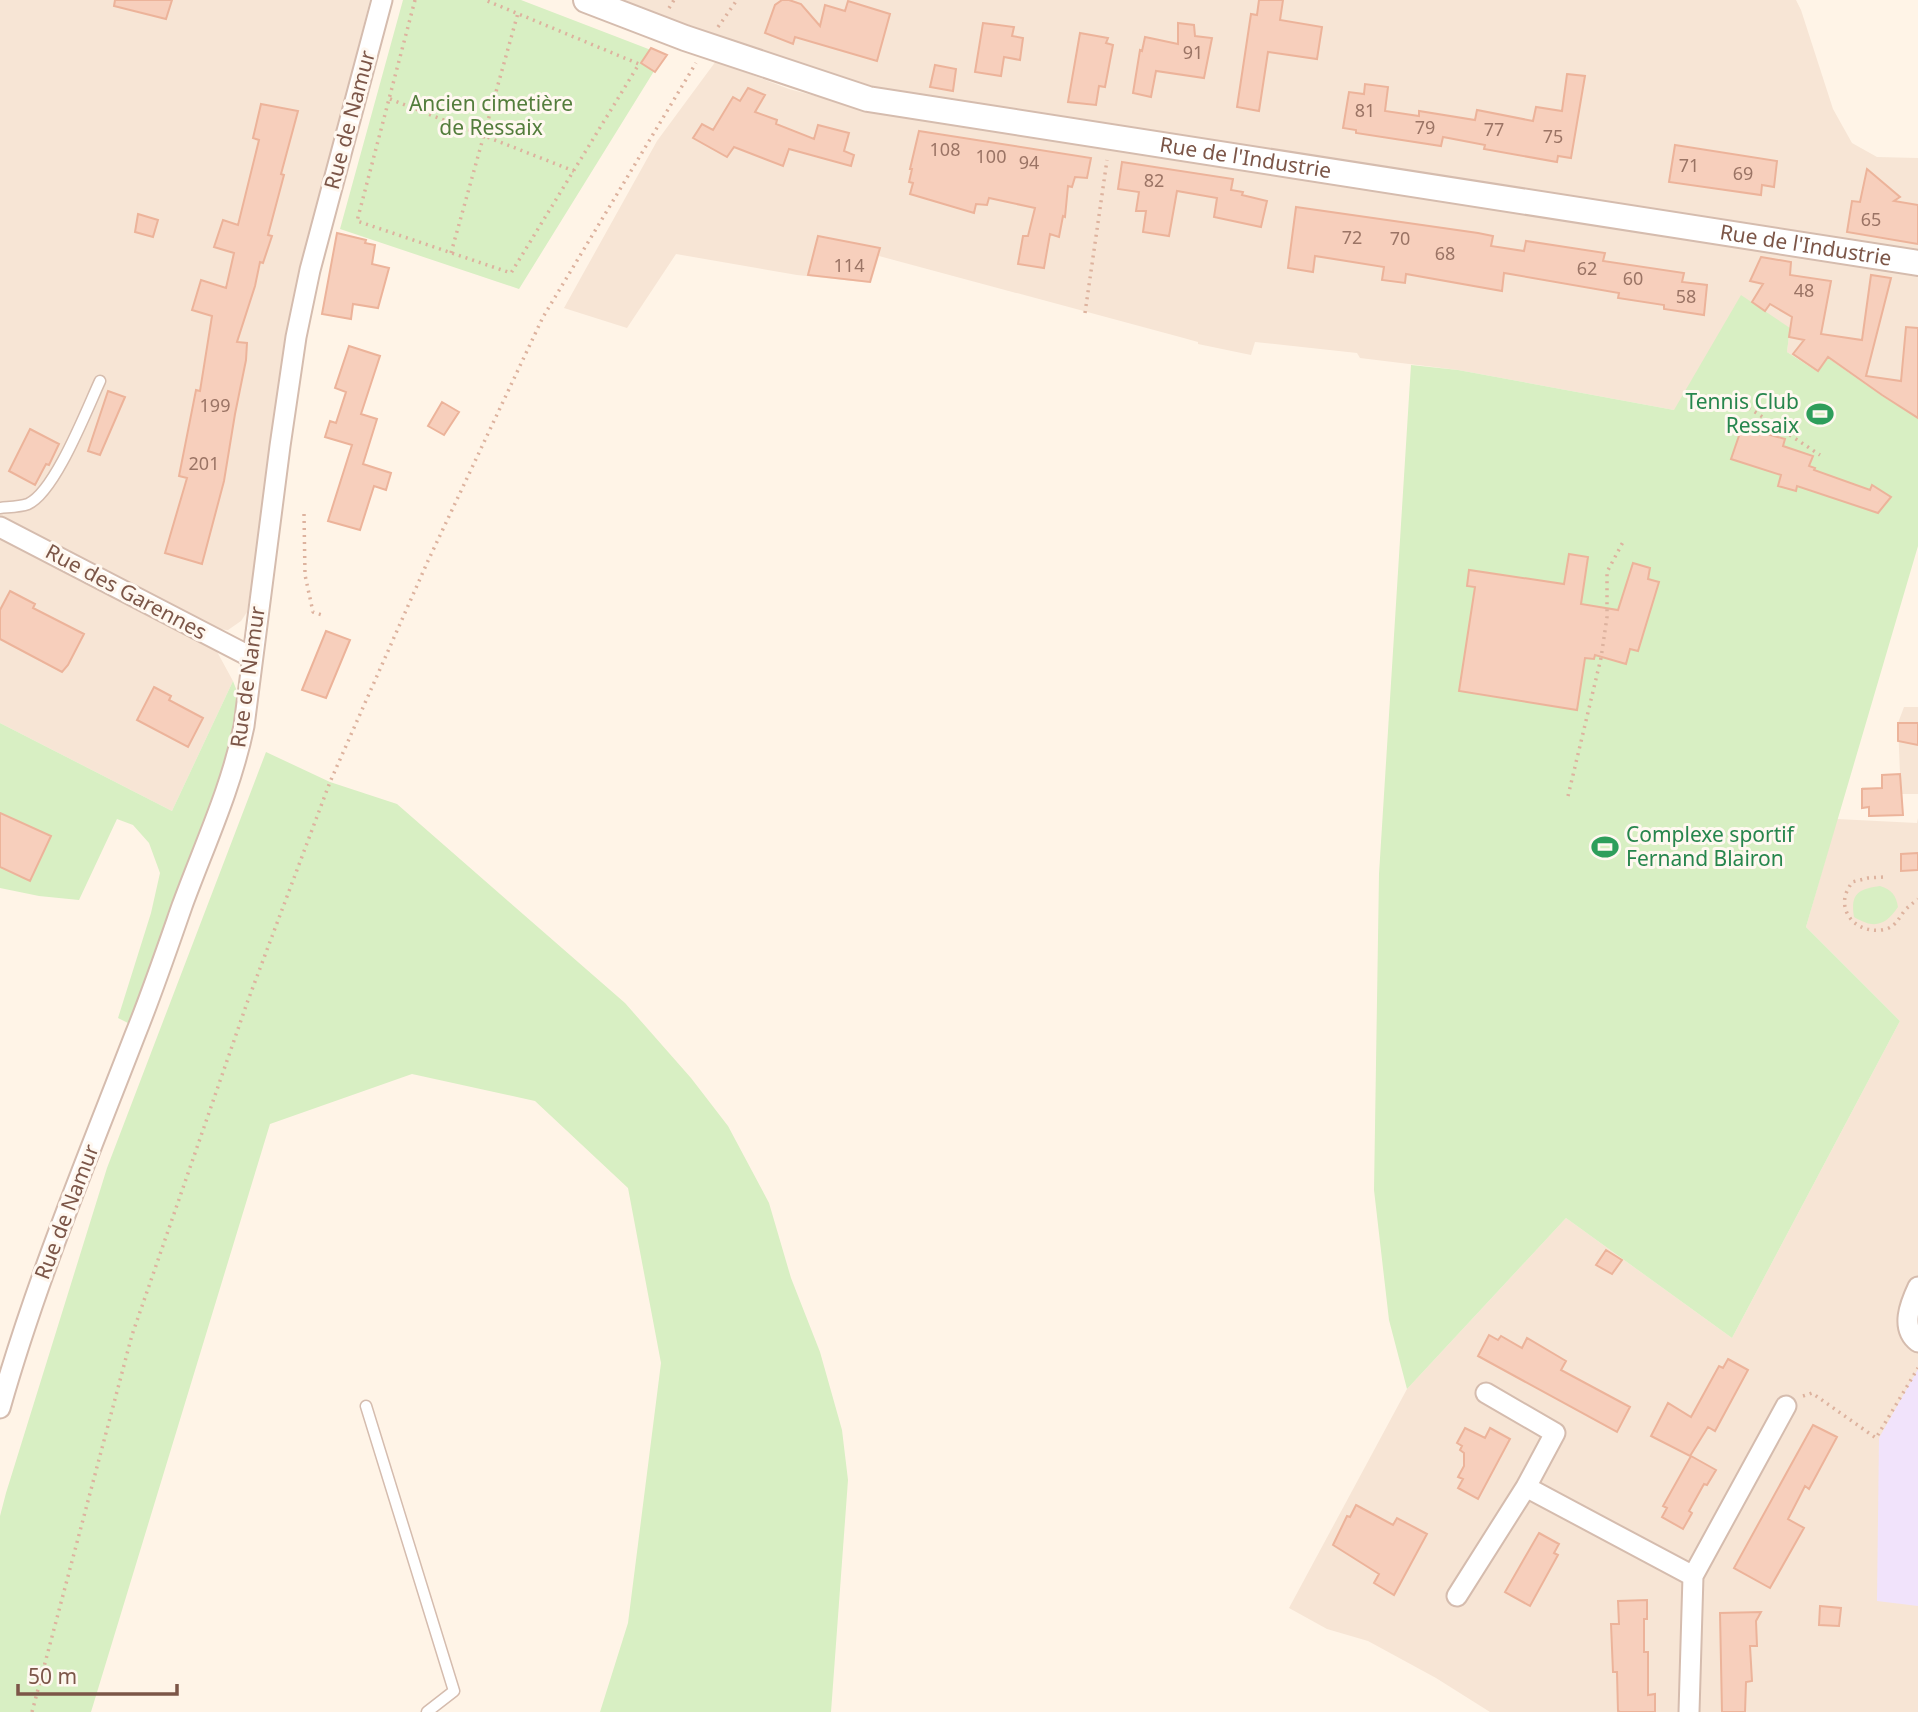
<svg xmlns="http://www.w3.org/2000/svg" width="1918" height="1712" viewBox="0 0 1918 1712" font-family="'Noto Sans',sans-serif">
<rect width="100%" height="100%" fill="#fff4e7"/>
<path fill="#f7e5d5" d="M0,0H370L300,276L247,612L241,621L228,630L214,629L90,563L0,519Z
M608,0H1796L1801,10L1833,109L1852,143L1877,157L1918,158V251L886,93Z
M716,61L789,89L864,109L1918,270V418L1881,396L1829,358L1818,372L1787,352L1790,328L1674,410L1458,370L1360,358L1357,353L1255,342L1251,355L1198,344V342L1180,337L879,256L871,283L797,275L676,254L627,328L564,308L657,141Z
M0,535L215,648L233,681L172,811L0,723Z
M1904,707H1918V794H1902L1903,815L1869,816V808H1863L1862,787L1882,788V775L1900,774L1898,723Z
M1918,818V1712H1490L1436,1678L1368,1641L1327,1629L1289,1608L1407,1389L1566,1218L1732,1338L1900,1021L1806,927L1837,819L1917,823Z"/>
<path fill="#f1e3fb" d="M1918,1369V1606L1877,1601L1879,1438Z"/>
<path fill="#d8efc3" d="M403,0H521L664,55L519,289L340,229Z
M1741,295L1790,328L1787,352L1818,372L1828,358L1882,396L1918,418V546L1806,927L1900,1021L1732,1338L1566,1218L1407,1389L1389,1320L1374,1190L1379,874L1411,365L1458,370L1674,410Z
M233,681L241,702L232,747L132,1025L118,1018L151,913L160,873L149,843L133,825L117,819L79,900L39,896L0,888V723L172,811Z
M266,752L330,782L397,804L625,1003L691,1078L728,1126L769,1203L791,1278L820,1352L842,1430L848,1480L831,1712H600L628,1623L661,1363L628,1188L535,1101L412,1074L270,1124L91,1712H0V1516L6,1493L107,1168Z
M1880,886C1892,890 1896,895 1898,907C1885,926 1874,929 1854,917C1850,893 1859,889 1880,886Z"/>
<path fill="#f7cfbc" stroke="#ecb39a" stroke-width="2" d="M115,0H172L166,19L114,6Z
M782,0H789L801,4L820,26L825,5L845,11L848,1L890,14L877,61L795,37L793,44L765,33L775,5Z
M1259,0H1283L1280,20L1322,27L1317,59L1268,52L1259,111L1237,107L1251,14L1257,15Z
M983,23L1014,27L1012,36L1023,38L1020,60L1004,57L1001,76L975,72Z
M1178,23L1194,25L1195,36L1212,38L1204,78L1156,71L1151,97L1133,93L1140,50L1142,51L1145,37L1178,44Z
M1080,33L1108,38L1106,43L1113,45L1105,87L1099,86L1096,105L1068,102Z
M651,48L667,55L655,72L641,63Z
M935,65L956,69L953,91L930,87Z
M1567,74L1585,76L1571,158L1558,156L1557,162L1484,149L1485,145L1443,137L1441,146L1356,133V130L1343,128L1349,92L1364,94L1365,84L1388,87L1385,111L1419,116V111L1475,120L1477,110L1533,121L1536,107L1562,111Z
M748,88L765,95L755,112L777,120L776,124L814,139L818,125L849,133L844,151L854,155L851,166L789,149L783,166L734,147L727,157L693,138L702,124L713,130L733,97L740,101Z
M261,104L298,111L281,174L284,175L268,235L272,236L263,263L260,262L255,286L237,342L247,343L246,360L235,414L224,481L202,564L165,553L187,478L179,476L196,390L200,391L212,316L192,310L201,280L226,288L234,253L214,247L223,220L238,225L259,140L253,138Z
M919,131L1091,158L1087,178L1075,177L1072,187L1068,186L1065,217L1063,216L1059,237L1050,234L1044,268L1018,264L1023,236H1028L1035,208L989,198L987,205L976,204L974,213L910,194L913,183L909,182L912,169H910Z
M1675,145L1777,161L1774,187L1762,185L1761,195L1669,182Z
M1122,162L1233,179L1231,190L1243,192L1242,195L1267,201L1261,227L1214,217L1217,198L1177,191L1169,236L1143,232L1146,211H1136L1139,192L1118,189Z
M1867,169L1900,197L1894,201L1918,205V244L1847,232L1852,201L1860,202Z
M1296,207L1478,233L1493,236L1491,246L1524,251L1526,241L1605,253L1603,261L1684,273L1682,282L1707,285L1704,315L1664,309V305L1618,298L1619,293L1504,273L1502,291L1406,274L1405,283L1382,280L1384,267L1315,256L1313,272L1288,268Z
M138,214L158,220L153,237L135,232Z
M337,233L366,240L365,243L375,245L372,264L389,268L378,308L353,304L351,319L322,314Z
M818,236L880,248L870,282L808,275Z
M1761,257L1791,262L1790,275L1831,281L1821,334L1862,340L1871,275L1891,278L1866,376L1901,381L1906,327L1918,328V418L1882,395L1828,357L1818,371L1793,354L1804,340L1789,337L1792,317L1770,304L1765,311L1752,302L1763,284L1750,281Z
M349,346L380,356L361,414L377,419L363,464L391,473L386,490L374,486L360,530L328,521L352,445L325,437L330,421L336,423L346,392L335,388Z
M108,391L125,397L100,455L88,451Z
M442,402L459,412L444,435L428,426Z
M1742,427L1785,439L1783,446L1813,456L1809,466L1815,468L1814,470L1870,490L1872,485L1891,497L1878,513L1797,486L1796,491L1778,486L1781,475L1731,459Z
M30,429L59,444L49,465L46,464L35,485L9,471Z
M1569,554L1588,557L1581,604L1618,610L1633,563L1650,568L1648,579L1659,582L1638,651L1630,649L1626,664L1595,655L1594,659L1585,658L1577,710L1459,691L1475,587L1467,586L1469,570L1564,584Z
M10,591L35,604L33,608L84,634L68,665L62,672L0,639V610Z
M326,631L350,640L326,698L302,690Z
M154,687L171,696L169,700L203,718L188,747L137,720Z
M1898,723H1918V745L1898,741Z
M1900,774L1903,815L1869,816V807L1862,808V789L1882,788V775Z
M0,813L51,836L30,881L0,867Z
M1918,853V870L1901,871V854Z
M1606,1250L1622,1260L1612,1274L1596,1265Z
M1489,1335L1498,1340L1501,1336L1522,1348L1527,1338L1566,1361L1561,1370L1630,1407L1617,1432L1478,1356Z
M1728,1359L1748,1370L1715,1431L1708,1427L1690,1456L1651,1436L1668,1403L1691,1417L1719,1366L1723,1368Z
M1813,1425L1837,1437L1809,1489L1805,1486L1788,1519L1804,1528L1770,1588L1734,1568Z
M1465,1428L1485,1438L1490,1428L1510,1439L1478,1499L1458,1488L1463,1479L1458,1477L1464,1466V1453L1460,1450L1462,1446L1457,1443Z
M1691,1456L1716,1470L1707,1485L1704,1484L1689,1511L1692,1513L1683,1529L1662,1517L1667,1508L1663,1506Z
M1356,1505L1393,1525L1397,1518L1427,1534L1394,1595L1374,1583L1379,1574L1333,1545L1347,1516L1350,1517Z
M1539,1533L1559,1544L1554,1553L1558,1555L1530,1606L1505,1592Z
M1647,1600V1619H1644V1652H1648V1695L1655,1694V1712H1620L1618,1711L1617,1672H1613L1611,1624H1619L1618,1601Z
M1820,1606L1841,1608L1839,1626L1819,1625Z
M1761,1612L1756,1621L1757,1646H1750L1752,1681L1746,1682L1745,1712H1722L1720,1613Z"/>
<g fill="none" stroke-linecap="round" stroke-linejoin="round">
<g stroke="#d5bcae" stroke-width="13">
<path id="service" d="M0,508C9,507 19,507 28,504C55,492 87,409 100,381
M366,1406L454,1691L427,1712"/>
</g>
<g stroke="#d5bcae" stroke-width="23">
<path id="minor" d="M0,527L251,657
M1918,1287C1910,1304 1900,1328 1918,1342
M0,1408C36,1281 87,1159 135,1035C152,993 167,949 182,906C204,846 231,789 244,726L280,446L296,337L310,270L382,0
M1526,1487L1693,1576
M1457,1596L1526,1487L1555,1433L1486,1393
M1689,1712L1693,1576L1786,1406"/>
</g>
<g stroke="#d5bcae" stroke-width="28">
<g id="tertiary">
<path id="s1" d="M586,0L685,38L868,99L1918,263"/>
</g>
</g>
<path stroke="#ddb29e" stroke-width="3.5" stroke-dasharray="2 5" stroke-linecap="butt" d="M415,0L357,221L511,273L639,64L485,0
M669,8L674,0
M718,27L737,0
M390,99L574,171
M451,253L518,13
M1085,313L1107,160
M1743,404L1820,455
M304,514L305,575L313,612L322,615
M1568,796L1601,658L1607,617V572L1623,542
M1883,877L1868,878L1852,882C1849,887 1846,892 1845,897C1841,920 1865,935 1886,929C1896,926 1899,918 1905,910C1909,906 1913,903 1918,899
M1803,1396L1812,1393L1876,1438L1918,1368
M32,1712L132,1335L247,1003L330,782L427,563L543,317L696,63"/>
<use href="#service" stroke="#fff" stroke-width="10"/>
<use href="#minor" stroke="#fff" stroke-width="19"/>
<use href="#tertiary" stroke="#fff" stroke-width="24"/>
</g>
<defs>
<g id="stadium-bare" transform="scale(2.1)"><path d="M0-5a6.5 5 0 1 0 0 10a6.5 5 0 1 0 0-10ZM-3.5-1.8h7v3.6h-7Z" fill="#2e9e5b" stroke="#fff8f0" stroke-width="2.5" paint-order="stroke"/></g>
</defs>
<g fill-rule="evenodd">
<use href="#stadium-bare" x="1820" y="414"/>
<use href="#stadium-bare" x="1605" y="847"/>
</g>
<g text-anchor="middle" stroke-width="6" stroke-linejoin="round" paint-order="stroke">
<g font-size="18" fill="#9b7465">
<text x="1193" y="59">91</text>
<text x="1365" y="117">81</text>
<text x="1425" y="134">79</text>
<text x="1494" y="136">77</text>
<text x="1553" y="143">75</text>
<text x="945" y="156">108</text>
<text x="991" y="163">100</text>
<text x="1029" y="169">94</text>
<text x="1689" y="172">71</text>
<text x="1743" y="180">69</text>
<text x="1154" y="187">82</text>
<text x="1871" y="226">65</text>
<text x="1352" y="244">72</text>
<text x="1400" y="245">70</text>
<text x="1445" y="260">68</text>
<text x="849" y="272">114</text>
<text x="1587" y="275">62</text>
<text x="1633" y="285">60</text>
<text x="1804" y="297">48</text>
<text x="1686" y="303">58</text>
<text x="215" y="412">199</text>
<text x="204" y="470">201</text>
</g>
<g font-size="21" fill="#537d3c" stroke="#fff8f0">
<text x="491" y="111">Ancien cimetière<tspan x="491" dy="24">de Ressaix</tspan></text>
</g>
<g font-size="21" fill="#7c5648" stroke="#fff8f0">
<text transform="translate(350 120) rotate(-75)" y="7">Rue de Namur</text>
<text dy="7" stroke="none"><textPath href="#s1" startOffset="681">Rue de l'Industrie</textPath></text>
<text dy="7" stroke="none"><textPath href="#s1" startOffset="1248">Rue de l'Industrie</textPath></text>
<text transform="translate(126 592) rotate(28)" y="7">Rue des Garennes</text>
<text transform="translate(248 677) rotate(-82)" y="7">Rue de Namur</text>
<text transform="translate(67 1212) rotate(-69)" y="7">Rue de Namur</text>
</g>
<g font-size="21" fill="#27864d" stroke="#fff8f0" text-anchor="end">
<text x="1799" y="409">Tennis Club<tspan x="1799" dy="24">Ressaix</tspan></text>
<text x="1626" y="842" text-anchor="start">Complexe sportif<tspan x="1626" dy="24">Fernand Blairon</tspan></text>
</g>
</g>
<path d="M18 1684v10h159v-10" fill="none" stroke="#7c5648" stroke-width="3.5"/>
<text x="28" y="1684" font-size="21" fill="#7c5648" stroke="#fff8f0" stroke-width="5" paint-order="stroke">50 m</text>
</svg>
